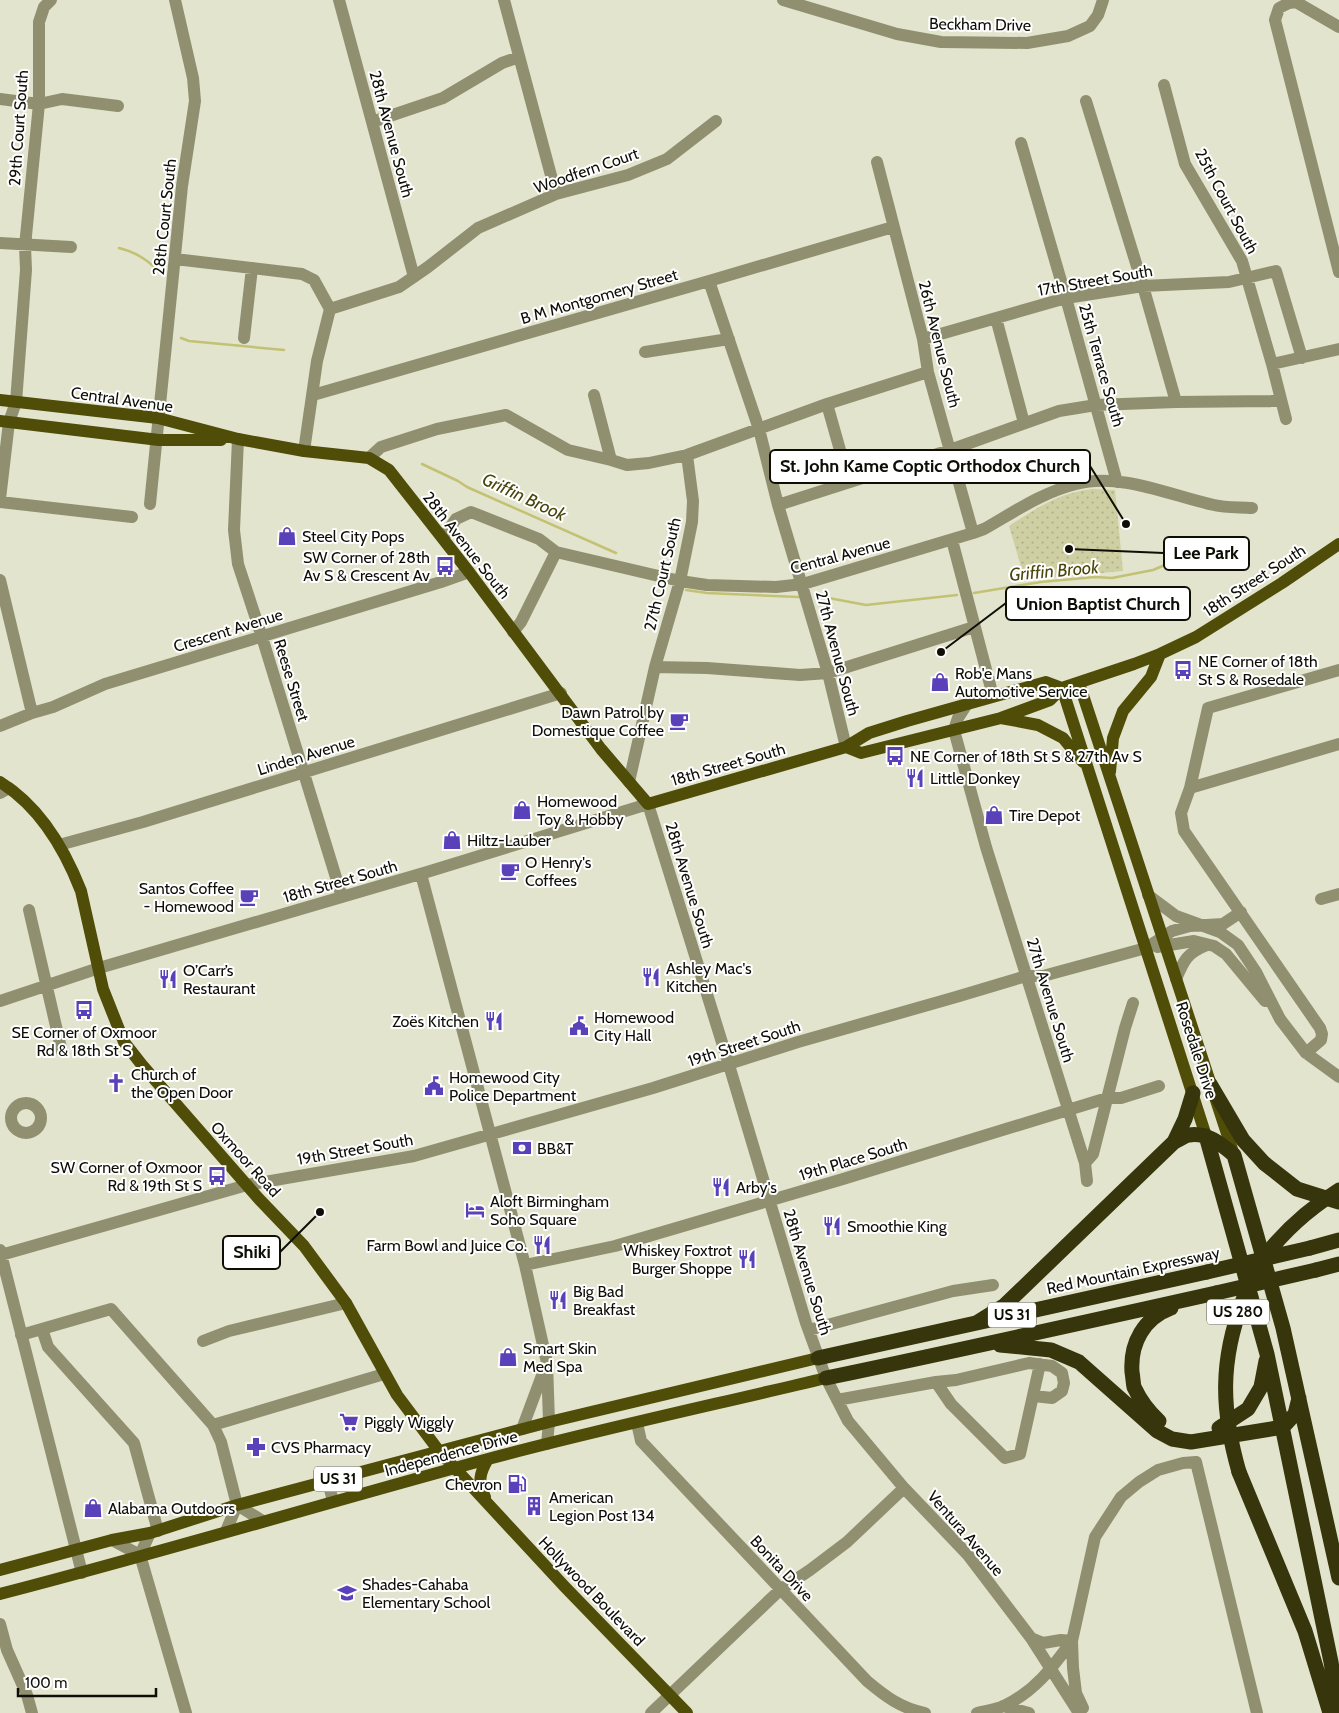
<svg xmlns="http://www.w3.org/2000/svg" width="1339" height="1713" viewBox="0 0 1339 1713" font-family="Cabin,sans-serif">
<defs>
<pattern id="park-dots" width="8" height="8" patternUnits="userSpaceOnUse" patternTransform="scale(1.25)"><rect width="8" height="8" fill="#cecfa2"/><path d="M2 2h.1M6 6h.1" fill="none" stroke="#b0b18a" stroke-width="1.8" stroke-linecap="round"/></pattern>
</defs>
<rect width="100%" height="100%" fill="#e3e4ce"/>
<path fill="url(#park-dots)" d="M1092,489L1115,490L1123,571L1025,580L1009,526C1036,508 1059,493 1092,489Z"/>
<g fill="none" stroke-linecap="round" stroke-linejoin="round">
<path stroke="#c2c174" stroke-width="2.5" d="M119,248C136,252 147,259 158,271
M181,338L189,341L284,350
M422,464L458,481L467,487L616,553
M686,590L707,593L799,597
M974,593L1041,582L1095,577L1112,578L1153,570L1165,565
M818,596L866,605L957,595"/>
<path stroke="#909071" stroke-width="12" d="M339,0L414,277
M504,0L556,194
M783,0L897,34L941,42L1027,43L1068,36L1090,26L1098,15L1103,0
M1339,27L1296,2L1289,3L1279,8L1275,20L1339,272
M1164,85L1185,164L1242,261L1272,364L1286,419
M0,99L39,104L62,99L118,106
M1086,101L1143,286L1176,402
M372,122L443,98L502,63L519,57
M1021,143L1066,298L1117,482
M877,162L923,339L928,372L973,533
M0,243L71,247
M175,259L302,274L314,280L330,309
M709,281L759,429L778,505L828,673L846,747
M330,309L399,287L428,267L478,228L556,194L628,175L667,159L716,121
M996,318L1024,423
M244,338L252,268
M923,339L1066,298L1143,286L1229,282L1276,271L1302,358
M645,352L729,339
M1272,364L1339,349
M313,395L709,281L893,227
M594,395L611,460L627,465L649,463L687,455L693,501L692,522L680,581L655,667L629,782
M827,404L849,482
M238,439L234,530L238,564L262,637L342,897
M304,451L317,361L330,309
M687,455L827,404L928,372
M369,458L381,447L437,429L506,415L568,450L611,460
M0,499L9,422L16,402L26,270L25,246L39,104V22L44,7L51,0
M0,502L132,517
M150,504L182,186L195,101L193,78L175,0
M778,505L950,450L1059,411L1096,405L1176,402L1281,401
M443,538L456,519L471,512L539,539L556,552L680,581L707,585L776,587L803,584L973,533L984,529C1014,512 1043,492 1076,484C1121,472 1171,496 1214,505C1226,508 1240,507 1252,508
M952,540L993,696
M0,580L32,713
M513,632L521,622L556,552
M655,667L707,668L800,675L828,673L974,627
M967,704L958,718L954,730L986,847L1085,1163
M0,726L32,713L53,707L105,684L441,582L469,572
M1190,788L1339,744
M0,793L9,788
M59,845L143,822L561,693
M421,874L525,1265L547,1363L549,1422L547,1444
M1148,895L1176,916L1220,932L1238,945L1256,972L1280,1019L1306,1053L1339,1077
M1321,899L1339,894
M29,910L62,1052
M1157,947L1194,941L1214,946L1226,954L1265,1001
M1176,979C1184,960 1187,953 1207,945
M0,1001L99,968L427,872L648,804L729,1065L806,1323L826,1378L848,1421L904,1488L968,1555L1031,1638L1079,1713
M1306,1053L1321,1040L1322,1034L1320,1028L1184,831L1181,813L1190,788L1208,708L1339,670
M11 1118a15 15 0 1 1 30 0a15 15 0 1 1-30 0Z
M1087,1181L1085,1163L1093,1154L1125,1028L1133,1003
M0,1250L82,1573
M1,1255L247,1185L414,1156L653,1088L798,1042L956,997L1026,976H1043L1146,948L1172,931L1190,926L1223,924L1241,912
M525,1265L615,1246L843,1179L1107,1098H1121L1159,1086
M42,1329L48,1347L134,1443L158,1531
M809,1330L953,1291L993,1285
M21,1335L111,1309L213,1425L221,1442L237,1505L226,1531
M203,1341L229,1331L346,1303
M936,1382L951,1404L1005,1458L1020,1454L1040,1364
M837,1400L936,1382L956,1380L1029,1363L1052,1366L1062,1373L1064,1383L1062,1391L1052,1398L1034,1396
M637,1423L641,1441L867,1681C886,1697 901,1708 925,1713
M213,1425L384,1374
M522,1429L544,1370
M328,1482L333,1501
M237,1505L263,1521
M150,1533L140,1555L186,1713
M112,1540L140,1555
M0,1624L7,1650L27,1695L32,1713
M1031,1638L1043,1643L1061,1640L1072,1641
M1003,1706L1029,1713
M1083,1708L1076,1693L1073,1668L1072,1641L1095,1537L1121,1497L1139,1482L1158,1470L1183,1463L1196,1462L1257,1713
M651,1713L780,1590L810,1570L847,1542L904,1488
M977,1713C986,1711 996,1709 1004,1706C1035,1691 1052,1668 1072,1641"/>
<path stroke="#4f4d07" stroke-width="12" d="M0,400L158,418L238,439L304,451L369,458L389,470L469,572L601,749L648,804L846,747L869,733L907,721L1046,682L1062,688L1134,664L1160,654L1196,637L1282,583L1339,544
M0,421L159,440H221
M1079,683L1234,1155
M1062,688L1206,1136
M1001,718L1038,725L1063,738L1083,762
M846,747L861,753L1001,718L1050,700L1062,688
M1110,772L1113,738L1123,711L1151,677L1160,654
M0,782C39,806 65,850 81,891L103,989L124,1042L142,1065L259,1199L304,1246L346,1303L397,1395L439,1451L565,1587L687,1713
M485,1497C478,1482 479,1474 488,1459
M0,1570L112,1540L150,1533L237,1505L549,1422L818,1358
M0,1594C163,1552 325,1503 488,1459C600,1429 713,1405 826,1378"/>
<path stroke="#36350b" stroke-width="15" d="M1210,1084L1243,1140L1264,1163L1297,1189L1339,1202
M1206,1136L1267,1354L1331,1662L1339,1710
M1174,1142L1185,1119L1193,1093
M1310,1248L1339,1240
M1316,1270L1339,1264
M976,1323L1005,1305L1174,1142C1179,1140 1184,1136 1189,1135C1207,1132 1221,1144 1234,1155L1283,1328L1339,1578
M1000,1345L1051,1350L1079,1362L1157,1431L1172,1439L1191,1442L1283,1427L1295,1414L1299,1398
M818,1358L1207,1272
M826,1378C956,1351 1086,1322 1216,1293
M1159,1421C1149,1412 1140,1400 1134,1387C1133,1383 1133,1377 1132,1372C1130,1343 1144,1318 1171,1308
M1219,1428L1248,1409L1261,1387L1266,1361
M1239,1472L1305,1631L1330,1713"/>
<path stroke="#36350b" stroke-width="15" d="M1207,1272L1310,1248
M1216,1293L1316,1270
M1239,1472C1221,1409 1220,1361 1243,1300C1247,1291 1249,1280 1254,1271C1257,1266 1262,1261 1265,1256C1286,1229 1310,1208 1339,1190"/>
</g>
<defs>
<g id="shop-bare" transform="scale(1.5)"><path d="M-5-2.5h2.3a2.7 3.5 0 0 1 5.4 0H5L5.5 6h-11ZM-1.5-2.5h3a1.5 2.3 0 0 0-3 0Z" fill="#5b41b9" stroke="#fff" stroke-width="2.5" paint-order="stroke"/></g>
<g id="bus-bare" transform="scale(1.5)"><path d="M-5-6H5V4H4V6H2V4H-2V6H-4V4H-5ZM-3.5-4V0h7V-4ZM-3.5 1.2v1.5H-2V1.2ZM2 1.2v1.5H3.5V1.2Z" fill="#5b41b9" stroke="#fff" stroke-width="2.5" paint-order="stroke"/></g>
<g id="cafe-bare" transform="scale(1.5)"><path d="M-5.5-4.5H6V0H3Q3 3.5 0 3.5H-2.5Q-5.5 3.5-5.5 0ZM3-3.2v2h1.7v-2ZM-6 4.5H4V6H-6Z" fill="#5b41b9" stroke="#fff" stroke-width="2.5" paint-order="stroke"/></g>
<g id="restaurant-bare" transform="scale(1.5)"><path d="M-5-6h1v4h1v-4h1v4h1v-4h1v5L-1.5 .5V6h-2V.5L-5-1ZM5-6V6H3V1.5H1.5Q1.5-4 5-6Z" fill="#5b41b9" stroke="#fff" stroke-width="2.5" paint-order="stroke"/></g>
<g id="civic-bare" transform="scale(1.5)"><path d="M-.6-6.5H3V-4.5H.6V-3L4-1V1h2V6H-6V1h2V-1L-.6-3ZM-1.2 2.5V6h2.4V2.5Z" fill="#5b41b9" stroke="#fff" stroke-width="2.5" paint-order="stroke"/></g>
<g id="church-bare" transform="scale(1.5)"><path d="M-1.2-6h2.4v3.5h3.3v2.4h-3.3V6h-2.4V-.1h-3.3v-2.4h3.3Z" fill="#5b41b9" stroke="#fff" stroke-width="2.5" paint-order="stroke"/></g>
<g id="bank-bare" transform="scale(1.5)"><path d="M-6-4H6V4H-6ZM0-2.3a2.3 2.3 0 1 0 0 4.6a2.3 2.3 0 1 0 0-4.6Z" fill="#5b41b9" stroke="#fff" stroke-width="2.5" paint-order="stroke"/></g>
<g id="hotel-bare" transform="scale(1.5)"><path d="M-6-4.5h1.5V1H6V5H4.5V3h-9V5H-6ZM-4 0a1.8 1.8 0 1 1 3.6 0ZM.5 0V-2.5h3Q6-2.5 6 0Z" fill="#5b41b9" stroke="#fff" stroke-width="2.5" paint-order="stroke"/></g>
<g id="supermarket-bare" transform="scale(1.5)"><path d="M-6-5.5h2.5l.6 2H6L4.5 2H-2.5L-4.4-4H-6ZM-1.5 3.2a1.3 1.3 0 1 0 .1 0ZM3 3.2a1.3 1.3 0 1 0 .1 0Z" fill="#5b41b9" stroke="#fff" stroke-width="2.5" paint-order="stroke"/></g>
<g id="pharmacy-bare" transform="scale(1.5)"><path d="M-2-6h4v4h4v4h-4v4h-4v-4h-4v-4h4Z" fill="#5b41b9" stroke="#fff" stroke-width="2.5" paint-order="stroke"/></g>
<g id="fuel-bare" transform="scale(1.5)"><path d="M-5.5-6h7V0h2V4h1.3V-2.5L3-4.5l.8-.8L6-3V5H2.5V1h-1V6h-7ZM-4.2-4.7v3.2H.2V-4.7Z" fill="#5b41b9" stroke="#fff" stroke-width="2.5" paint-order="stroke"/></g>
<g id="building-bare" transform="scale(1.5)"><path d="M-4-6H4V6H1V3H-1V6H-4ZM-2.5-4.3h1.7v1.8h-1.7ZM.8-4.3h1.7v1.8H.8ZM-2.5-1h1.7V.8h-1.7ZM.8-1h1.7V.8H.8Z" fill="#5b41b9" stroke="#fff" stroke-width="2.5" paint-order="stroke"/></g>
<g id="school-bare" transform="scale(1.5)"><path d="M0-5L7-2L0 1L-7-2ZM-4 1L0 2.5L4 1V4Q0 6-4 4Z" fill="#5b41b9" stroke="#fff" stroke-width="2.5" paint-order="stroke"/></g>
</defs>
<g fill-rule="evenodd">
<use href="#shop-bare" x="287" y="536"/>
<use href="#bus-bare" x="445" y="566"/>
<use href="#bus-bare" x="1183" y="670"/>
<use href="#shop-bare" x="940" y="682"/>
<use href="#cafe-bare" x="679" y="721"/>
<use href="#bus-bare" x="895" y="756"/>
<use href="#restaurant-bare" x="915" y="778"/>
<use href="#shop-bare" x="522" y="810"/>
<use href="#shop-bare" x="994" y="815"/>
<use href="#shop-bare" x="452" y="840"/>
<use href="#cafe-bare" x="510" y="871"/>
<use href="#cafe-bare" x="249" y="897"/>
<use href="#restaurant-bare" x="651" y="977"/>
<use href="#restaurant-bare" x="168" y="979"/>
<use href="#bus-bare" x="84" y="1010"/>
<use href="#restaurant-bare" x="494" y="1021"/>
<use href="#civic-bare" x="579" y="1026"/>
<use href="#church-bare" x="116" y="1083"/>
<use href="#civic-bare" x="434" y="1086"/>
<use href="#bank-bare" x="522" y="1148"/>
<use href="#bus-bare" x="217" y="1176"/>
<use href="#restaurant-bare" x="721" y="1187"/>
<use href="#hotel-bare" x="475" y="1210"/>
<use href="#restaurant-bare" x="832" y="1226"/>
<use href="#restaurant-bare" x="542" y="1245"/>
<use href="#restaurant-bare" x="747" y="1259"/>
<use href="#restaurant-bare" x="558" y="1300"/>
<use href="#shop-bare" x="508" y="1357"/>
<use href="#supermarket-bare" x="349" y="1422"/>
<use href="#pharmacy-bare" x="256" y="1447"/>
<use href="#fuel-bare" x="517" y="1484"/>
<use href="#building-bare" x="534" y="1506"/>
<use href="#shop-bare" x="93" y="1508"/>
<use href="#school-bare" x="347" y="1593"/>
</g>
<g text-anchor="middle" stroke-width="4" stroke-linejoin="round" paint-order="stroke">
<g fill="#fff" stroke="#565651" stroke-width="1">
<rect x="1207" y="1299.5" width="62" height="25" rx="4"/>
<rect x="988" y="1302.5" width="48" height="25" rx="4"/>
<rect x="314" y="1466.5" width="48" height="25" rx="4"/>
</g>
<g font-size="15" font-weight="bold" fill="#0e0e07">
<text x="1238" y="1317">US 280</text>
<text x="1012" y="1320">US 31</text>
<text x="338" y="1484">US 31</text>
</g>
<g font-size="16" fill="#0e0e07" stroke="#fff">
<text transform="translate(980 24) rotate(1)" y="6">Beckham Drive</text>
<text transform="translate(18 128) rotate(-86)" y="6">29th Court South</text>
<text transform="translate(392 134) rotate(75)" y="6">28th Avenue South</text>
<text transform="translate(586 170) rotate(-19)" y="6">Woodfern Court</text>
<text transform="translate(1227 201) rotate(62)" y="6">25th Court South</text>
<text transform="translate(164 217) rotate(-84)" y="6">28th Court South</text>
<text transform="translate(1095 280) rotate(-10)" y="6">17th Street South</text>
<text transform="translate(599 296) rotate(-16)" y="6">B M Montgomery Street</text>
<text transform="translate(940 344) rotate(76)" y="6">26th Avenue South</text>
<text transform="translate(1102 365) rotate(74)" y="6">25th Terrace South</text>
<text transform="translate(122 399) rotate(8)" y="6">Central Avenue</text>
<text transform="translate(467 545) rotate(52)" y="6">28th Avenue South</text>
<text transform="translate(840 555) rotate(-15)" y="6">Central Avenue</text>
<text transform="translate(662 574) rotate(-77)" y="6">27th Court South</text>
<text transform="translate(1254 580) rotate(-33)" y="6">18th Street South</text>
<text transform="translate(228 630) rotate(-17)" y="6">Crescent Avenue</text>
<text transform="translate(838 653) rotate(75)" y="6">27th Avenue South</text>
<text transform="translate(292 680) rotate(73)" y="6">Reese Street</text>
<text transform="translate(306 755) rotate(-17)" y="6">Linden Avenue</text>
<text transform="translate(728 764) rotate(-16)" y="6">18th Street South</text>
<text transform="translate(340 881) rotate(-16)" y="6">18th Street South</text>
<text transform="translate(690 885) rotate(73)" y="6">28th Avenue South</text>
<text transform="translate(1051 1000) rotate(73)" y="6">27th Avenue South</text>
<text transform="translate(744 1043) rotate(-18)" y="6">19th Street South</text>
<text transform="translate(1197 1050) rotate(72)" y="6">Rosedale Drive</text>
<text transform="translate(355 1149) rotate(-10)" y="6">19th Street South</text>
<text transform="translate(246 1159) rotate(48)" y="6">Oxmoor Road</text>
<text transform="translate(853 1159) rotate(-17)" y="6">19th Place South</text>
<text transform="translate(1133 1270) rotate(-12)" y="6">Red Mountain Expressway</text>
<text transform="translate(808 1272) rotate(73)" y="6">28th Avenue South</text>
<text transform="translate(451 1453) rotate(-15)" y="6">Independence Drive</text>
<text transform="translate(966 1533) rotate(49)" y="6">Ventura Avenue</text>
<text transform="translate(782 1568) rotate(47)" y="6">Bonita Drive</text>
<text transform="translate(592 1591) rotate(46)" y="6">Hollywood Boulevard</text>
</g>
<g font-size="16" fill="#0e0e07" stroke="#fff" text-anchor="start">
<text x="302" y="542">Steel City Pops</text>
<text x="430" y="563" text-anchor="end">SW Corner of 28th<tspan x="430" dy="18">Av S &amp; Crescent Av</tspan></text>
<text x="1198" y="667">NE Corner of 18th<tspan x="1198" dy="18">St S &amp; Rosedale</tspan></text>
<text x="955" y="679">Rob'e Mans<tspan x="955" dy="18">Automotive Service</tspan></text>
<text x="664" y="718" text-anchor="end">Dawn Patrol by<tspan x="664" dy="18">Domestique Coffee</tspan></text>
<text x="910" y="762">NE Corner of 18th St S &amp; 27th Av S</text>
<text x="930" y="784">Little Donkey</text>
<text x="537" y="807">Homewood<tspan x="537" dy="18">Toy &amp; Hobby</tspan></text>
<text x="1009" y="821">Tire Depot</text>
<text x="467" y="846">Hiltz-Lauber</text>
<text x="525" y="868">O Henry's<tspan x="525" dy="18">Coffees</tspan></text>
<text x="234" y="894" text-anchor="end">Santos Coffee<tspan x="234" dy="18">- Homewood</tspan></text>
<text x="666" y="974">Ashley Mac's<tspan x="666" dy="18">Kitchen</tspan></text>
<text x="183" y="976">O’Carr’s<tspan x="183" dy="18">Restaurant</tspan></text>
<text x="594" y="1023">Homewood<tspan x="594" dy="18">City Hall</tspan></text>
<text x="479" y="1027" text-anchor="end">Zoës Kitchen</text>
<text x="84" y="1038" text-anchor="middle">SE Corner of Oxmoor<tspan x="84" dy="18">Rd &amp; 18th St S</tspan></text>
<text x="131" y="1080">Church of<tspan x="131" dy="18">the Open Door</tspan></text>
<text x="449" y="1083">Homewood City<tspan x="449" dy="18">Police Department</tspan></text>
<text x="537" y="1154">BB&amp;T</text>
<text x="202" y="1173" text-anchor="end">SW Corner of Oxmoor<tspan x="202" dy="18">Rd &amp; 19th St S</tspan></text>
<text x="736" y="1193">Arby's</text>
<text x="490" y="1207">Aloft Birmingham<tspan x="490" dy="18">Soho Square</tspan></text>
<text x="847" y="1232">Smoothie King</text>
<text x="527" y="1251" text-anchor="end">Farm Bowl and Juice Co.</text>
<text x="732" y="1256" text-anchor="end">Whiskey Foxtrot<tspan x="732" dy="18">Burger Shoppe</tspan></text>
<text x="573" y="1297">Big Bad<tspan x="573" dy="18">Breakfast</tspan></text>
<text x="523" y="1354">Smart Skin<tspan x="523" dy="18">Med Spa</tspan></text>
<text x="364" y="1428">Piggly Wiggly</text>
<text x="271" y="1453">CVS Pharmacy</text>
<text x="502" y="1490" text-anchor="end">Chevron</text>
<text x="549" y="1503">American<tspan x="549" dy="18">Legion Post 134</tspan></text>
<text x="108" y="1514">Alabama Outdoors</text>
<text x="362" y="1590">Shades-Cahaba<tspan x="362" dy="18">Elementary School</tspan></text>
</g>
<g font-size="18" font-style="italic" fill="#484609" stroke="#fff">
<text transform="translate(524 497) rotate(25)" y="6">Griffin Brook</text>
<text transform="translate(1054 571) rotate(-5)" y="6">Griffin Brook</text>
</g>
</g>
<path fill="none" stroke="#0e0e07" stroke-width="2" d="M1126 524L1090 466M1069 549L1164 553M941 652L1006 603M320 1212L280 1252"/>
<g fill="#0e0e07" stroke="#fff" stroke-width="2">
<circle cx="1126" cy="524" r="5"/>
<circle cx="1069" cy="549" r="5"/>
<circle cx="941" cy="652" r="5"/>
<circle cx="320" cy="1212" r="5"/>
</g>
<g fill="#fff" stroke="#0e0e07" stroke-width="2">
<rect x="770" y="450" width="320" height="33" rx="5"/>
<rect x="1164" y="537" width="85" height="33" rx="5"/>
<rect x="1006" y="587" width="184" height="33" rx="5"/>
<rect x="223" y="1236" width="57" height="33" rx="5"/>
</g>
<g font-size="18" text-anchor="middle" font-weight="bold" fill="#0e0e07">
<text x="930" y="472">St. John Kame Coptic Orthodox Church</text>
<text x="1206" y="559">Lee Park</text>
<text x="1098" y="610">Union Baptist Church</text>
<text x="252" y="1258">Shiki</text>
</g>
<path d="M18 1688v8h138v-8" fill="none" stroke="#0e0e07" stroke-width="2.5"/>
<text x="25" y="1688" font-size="15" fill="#0e0e07" stroke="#ffffff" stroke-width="4" paint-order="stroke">100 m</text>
</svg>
